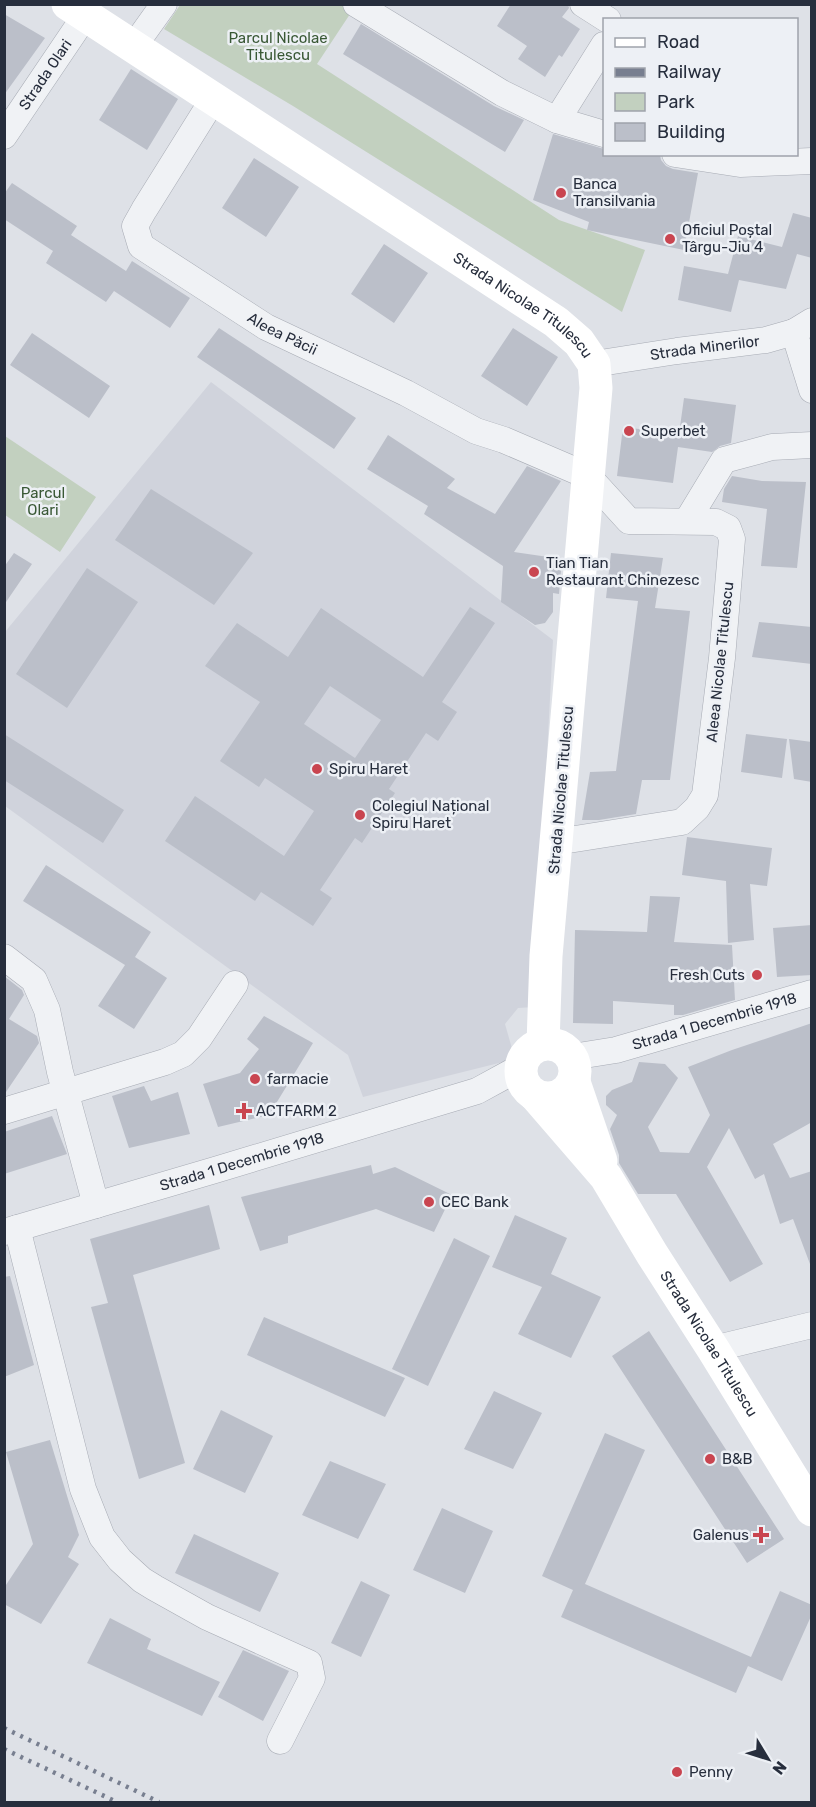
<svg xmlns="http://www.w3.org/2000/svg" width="816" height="1807" viewBox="0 0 816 1807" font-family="Rubik,sans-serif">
<rect width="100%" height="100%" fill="#dee1e7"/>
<path fill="#d0d3dc" d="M211,382L553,640L534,1007L518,1008L505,1024L515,1059L363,1097L348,1055L5,806V632Z"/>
<path fill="#c2d0bf" d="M349,4L354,8L317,64L559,220L645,250L622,312L293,106L164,29L180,5Z
M5,436L96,497L60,552L5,515Z"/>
<path fill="#bbbfc9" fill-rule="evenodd" d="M511,4H568L569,8L562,17L580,29L562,57L559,55L545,77L518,59L527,46L497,26Z
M4,14L45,38L4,95Z
M361,24L494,106L524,120L505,152L343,54Z
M131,69L178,99L147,150L99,120Z
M553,134L604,149V154L660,155L661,160L666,166L673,169L698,173L684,250L587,230L589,222L533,200Z
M254,158L299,187L266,237L222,208Z
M12,183L77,226L71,235L126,271L132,261L190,298L170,328L114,291L106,302L46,263L53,251L4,219V194Z
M793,213L812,218V258L797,254L786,289L739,280L731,312L678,300L684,266L728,274L738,236L782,247Z
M384,244L428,273L394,323L351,294Z
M219,328L356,418L334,449L197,357Z
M513,328L558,357L527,406L481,376Z
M32,333L110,386L89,418L10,365Z
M684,398L736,405L731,443L720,446L712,452L678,447L673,483L617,476L623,427L679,434Z
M388,435L455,479L447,488L495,514L527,466L561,481L514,552L562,559L559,594L553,593V612L545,623L535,625L501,602L503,566L424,514L428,506L367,469Z
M732,476L762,481L806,482L797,568L761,566L767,509L722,502L724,489Z
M151,489L253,553L214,605L115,540Z
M14,553L32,564L4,605V567Z
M611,553L663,558L655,608L690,611L670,780H642L636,814L599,820H582L590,772L616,771L638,601L606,598Z
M87,568L138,602L67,708L16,674Z
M470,607L495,623L442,702L457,712L438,741L426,733L389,789L395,793L362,843L355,838L320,890L332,898L313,926L261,892L255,901L165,841L195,796L284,856L314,811L265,778L259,787L220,761L260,702L205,666L237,623L288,657L321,608L423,677ZM330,686L381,720L355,758L304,724Z
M759,622L812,627V664L752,657Z
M4,734L124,810L103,843L4,780Z
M746,734L787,739L782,778L741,772Z
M789,739L812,742V782L794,779Z
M687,837L772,848L767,886L750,884L754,940L728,943L726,881L682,875Z
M46,865L151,932L135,957L167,978L134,1029L98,1006L125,965L23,901Z
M650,896L680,897L674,942L732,945L735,1000L683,1015H674V1005L613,1001V1024L573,1023L575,930L647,932Z
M812,925V975L777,977L773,928Z
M4,976L22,990L24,995L9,1019L37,1036L39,1043L4,1095Z
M264,1016L313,1043L269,1115L218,1127L203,1084L240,1073L259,1049L247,1039Z
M812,1023V1122L773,1144L790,1178L812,1171V1264H810L793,1219L780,1224L764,1174L755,1179L729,1128L707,1167L763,1264L730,1282L676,1194H638L619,1163V1155L610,1129L617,1115L606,1105V1096L612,1090L632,1082L639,1062L665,1064L678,1078L648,1127L660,1152L689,1153L710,1115L688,1067L732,1050Z
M144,1086L151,1101L178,1092L190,1134L129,1148L112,1096Z
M52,1116L67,1154L4,1174V1132Z
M371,1165L373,1174L395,1167L452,1195L434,1232L376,1209L288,1236V1243L260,1251L241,1197Z
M209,1205L220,1249L133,1275L185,1463L139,1479L91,1307L108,1303L90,1239Z
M515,1215L567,1238L551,1274L601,1297L571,1358L518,1334L542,1287L492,1267Z
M454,1238L490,1256L428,1386L392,1369Z
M10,1276L34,1365L4,1377V1277Z
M264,1317L405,1378L385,1417L247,1355Z
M649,1331L784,1539L747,1563L612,1356Z
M494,1391L542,1413L513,1469L464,1449Z
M221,1410L273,1436L245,1493L193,1469Z
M605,1433L645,1450L585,1584L751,1657L780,1591L812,1605V1614L782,1681L748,1666L736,1693L561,1617L573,1590L542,1576Z
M50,1440L79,1535L68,1557L79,1564L41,1624L4,1604V1588L33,1544L6,1452Z
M330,1461L386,1484L358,1539L302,1515Z
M442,1508L493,1531L465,1593L413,1570Z
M194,1534L279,1573L260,1612L175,1573Z
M361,1581L390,1595L361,1657L331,1643Z
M110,1618L151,1639L147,1649L220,1682L202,1716L87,1663Z
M243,1650L289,1671L263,1721L218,1697Z"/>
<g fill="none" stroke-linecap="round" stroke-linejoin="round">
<g stroke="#a7abb4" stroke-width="27">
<g id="minor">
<path d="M356,4L502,93L557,120L604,134"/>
<path d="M583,4L608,20"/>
<path d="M134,46L164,4"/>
<path id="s1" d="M214,98L144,210L135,226L141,246L266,327L406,393L476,431L504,440L588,476L629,521L716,522L728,528L732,539L722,658L705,795L697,808L682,822L556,842"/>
<path d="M557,120L604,45"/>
<path id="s2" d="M4,136L85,16"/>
<path d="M675,154L740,164L812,161"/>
<path d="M794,332L812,390"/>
<path id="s3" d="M594,364L677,351L766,340L794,332L812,321"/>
<path d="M687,521L724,460L772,447L812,445"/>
<path d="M4,957L34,980L47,1010L60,1072L96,1205"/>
<path id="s4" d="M572,1057L616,1050L812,993"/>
<path d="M4,1111L165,1062L183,1054L199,1038L235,984"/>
<path d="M17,1228L83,1489L102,1537L120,1560L142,1580L155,1588L207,1617L309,1663L312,1678L280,1741"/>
<path id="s5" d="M4,1232L215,1170L477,1091L521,1067"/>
<path d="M713,1349L812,1325"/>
</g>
</g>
<use href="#minor" stroke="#f0f2f5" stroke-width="26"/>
<g stroke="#fff" stroke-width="33">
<path id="s6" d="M68,4L556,322L579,342L594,364L596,388L546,956L543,1044"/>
<circle cx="548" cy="1071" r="27"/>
<path d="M574,1082L601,1161"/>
<path id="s7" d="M536,1096L606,1177L652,1254L713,1349L812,1510"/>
</g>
<path stroke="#787f90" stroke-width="4.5" stroke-dasharray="3 6" stroke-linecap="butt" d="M4,1728L159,1802
M4,1749L117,1802"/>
</g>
<g fill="#c94550" stroke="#edf0f5" stroke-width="2">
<circle cx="561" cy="193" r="6"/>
<circle cx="670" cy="239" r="6"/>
<circle cx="629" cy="431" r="6"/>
<circle cx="534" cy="572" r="6"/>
<circle cx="317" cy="769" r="6"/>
<circle cx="360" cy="815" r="6"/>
<circle cx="757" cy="975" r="6"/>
<circle cx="255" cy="1079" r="6"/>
<path d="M241 1102h6v6h6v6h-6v6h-6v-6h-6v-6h6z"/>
<circle cx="429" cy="1202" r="6"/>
<circle cx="710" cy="1459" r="6"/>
<path d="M758 1526h6v6h6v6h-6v6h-6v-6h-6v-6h6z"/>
<circle cx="677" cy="1772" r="6"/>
</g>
<g text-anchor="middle" stroke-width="5" stroke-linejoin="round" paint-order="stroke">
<g font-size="15" fill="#395835" stroke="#edf0f5">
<text x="278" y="43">Parcul Nicolae<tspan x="278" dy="17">Titulescu</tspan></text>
<text x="43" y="498">Parcul<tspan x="43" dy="17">Olari</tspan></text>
</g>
<g font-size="15" fill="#272e3d" stroke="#edf0f5">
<text dy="5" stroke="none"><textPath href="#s2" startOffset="74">Strada Olari</textPath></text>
<text dy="5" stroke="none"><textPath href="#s6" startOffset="546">Strada Nicolae Titulescu</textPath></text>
<text dy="5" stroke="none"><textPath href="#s1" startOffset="338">Aleea Păcii</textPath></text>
<text dy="5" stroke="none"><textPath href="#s3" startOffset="112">Strada Minerilor</textPath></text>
<text transform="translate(720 662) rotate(-84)" y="5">Aleea Nicolae Titulescu</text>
<text transform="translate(561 790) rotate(-85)" y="5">Strada Nicolae Titulescu</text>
<text dy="5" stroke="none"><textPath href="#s4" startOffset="147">Strada 1 Decembrie 1918</textPath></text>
<text dy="5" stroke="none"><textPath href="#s5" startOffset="248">Strada 1 Decembrie 1918</textPath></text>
<text dy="5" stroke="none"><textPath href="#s7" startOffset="303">Strada Nicolae Titulescu</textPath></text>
</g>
<g font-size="15" fill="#272e3d" stroke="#edf0f5" text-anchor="start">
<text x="573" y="189">Banca<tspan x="573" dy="17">Transilvania</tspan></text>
<text x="682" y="235">Oficiul Poștal<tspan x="682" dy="17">Târgu-Jiu 4</tspan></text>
<text x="641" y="436">Superbet</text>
<text x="546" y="568">Tian Tian<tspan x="546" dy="17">Restaurant Chinezesc</tspan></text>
<text x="329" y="774">Spiru Haret</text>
<text x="372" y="811">Colegiul Național<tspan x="372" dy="17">Spiru Haret</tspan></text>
<text x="745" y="980" text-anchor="end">Fresh Cuts</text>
<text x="267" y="1084">farmacie</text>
<text x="256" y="1116">ACTFARM 2</text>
<text x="441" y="1207">CEC Bank</text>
<text x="722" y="1464">B&amp;B</text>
<text x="749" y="1540" text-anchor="end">Galenus</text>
<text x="689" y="1777">Penny</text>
</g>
</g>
<rect width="816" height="1807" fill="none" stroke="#272e3d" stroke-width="12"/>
<rect x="603" y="18" width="195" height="138" fill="#edf0f5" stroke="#9ea2ab" stroke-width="1.5"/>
<rect x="615" y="38" width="30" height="9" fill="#ffffff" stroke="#9ea2ab" stroke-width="1.5"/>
<text x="657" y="48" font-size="18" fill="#272e3d">Road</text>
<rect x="615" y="68" width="30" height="9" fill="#787f90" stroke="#9ea2ab" stroke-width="1.5"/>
<text x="657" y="78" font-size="18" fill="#272e3d">Railway</text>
<rect x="615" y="93" width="30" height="18" fill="#c2d0bf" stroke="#9ea2ab" stroke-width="1.5"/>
<text x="657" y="108" font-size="18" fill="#272e3d">Park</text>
<rect x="615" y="123" width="30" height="18" fill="#bbbfc9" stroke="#9ea2ab" stroke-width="1.5"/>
<text x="657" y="138" font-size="18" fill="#272e3d">Building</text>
<g transform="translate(768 1759) rotate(128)" stroke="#edf0f5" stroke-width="4.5" paint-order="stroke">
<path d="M0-4.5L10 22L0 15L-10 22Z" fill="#272e3d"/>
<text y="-9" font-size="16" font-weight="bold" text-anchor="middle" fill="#272e3d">N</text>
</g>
</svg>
